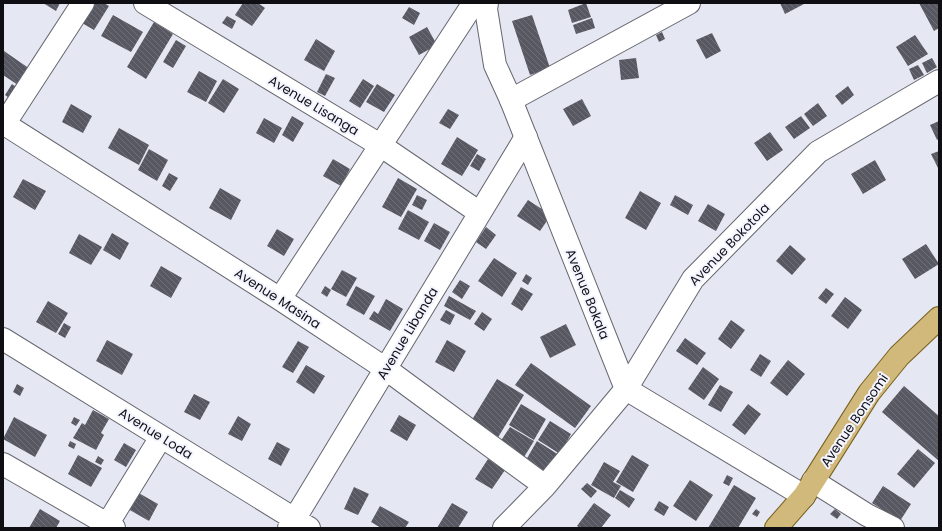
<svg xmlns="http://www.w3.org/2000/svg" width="942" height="531" viewBox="0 0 942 531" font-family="Poppins,sans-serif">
<defs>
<pattern id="building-back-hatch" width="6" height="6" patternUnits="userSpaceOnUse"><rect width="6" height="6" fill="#575861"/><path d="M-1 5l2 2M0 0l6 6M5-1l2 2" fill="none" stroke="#6f7077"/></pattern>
</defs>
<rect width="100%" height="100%" fill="#e5e7f2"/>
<path fill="url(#building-back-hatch)" d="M43,3H60L56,11Z
M94,3H104L109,6L94,30L82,23Z
M243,3H258L265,8L252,26L235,15Z
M586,3L591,17L572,23L568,10Z
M780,3H804V4L785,14Z
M919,3H939V28L934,31Z
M409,7L420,13L414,25L402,18Z
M113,15L143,32L131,52L101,36Z
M532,15L550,68L530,75L512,21Z
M227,16L236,21L232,29L222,23Z
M592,18L595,28L576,34L573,25Z
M154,22L173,34L146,79L127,67Z
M427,27L437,45L419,55L409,37Z
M662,32L665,39L659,42L656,35Z
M712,33L721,51L706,59L696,40Z
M915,35L928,54L908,66L896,47Z
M316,39L335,51L324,71L304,60Z
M176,40L186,46L173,68L163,62Z
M4,51L30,69L18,85L3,75Z
M636,58L639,78L621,80L619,60Z
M932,58L937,67L927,73L922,63Z
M918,65L924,75L914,80L909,69Z
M199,71L217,81L206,102L187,92Z
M326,74L335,78L325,96L317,92Z
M223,79L239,89L224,113L208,103Z
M363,79L374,86L360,108L349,101Z
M12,84L22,91L15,102L5,95Z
M377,84L395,95L384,112L366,102Z
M848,86L854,95L842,105L835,96Z
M582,99L591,116L573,126L563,109Z
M818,103L827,116L813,126L804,114Z
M71,104L92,116L83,133L62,122Z
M448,109L459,115L450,129L439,123Z
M292,116L304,123L293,142L282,135Z
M801,116L810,128L794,139L785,127Z
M264,118L282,128L274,143L256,133Z
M939,121V139L937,140L930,125Z
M119,128L149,145L139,165L108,148Z
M770,132L783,150L767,161L754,143Z
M457,137L478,150L462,176L441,164Z
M149,149L168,160L157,181L138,170Z
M939,151V170L931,154Z
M477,154L486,159L479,171L470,166Z
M333,159L350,169L341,186L323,176Z
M875,160L886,180L863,194L851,174Z
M169,173L178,178L170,191L162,186Z
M398,178L417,189L401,217L382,207Z
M23,179L46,191L35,210L13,197Z
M220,188L241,200L231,220L209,208Z
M640,191L661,203L646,230L625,218Z
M417,195L427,200L422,210L412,205Z
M675,195L693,205L688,215L670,205Z
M528,200L551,215L540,231L517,216Z
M708,204L725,214L716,231L698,221Z
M408,210L429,222L419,240L398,229Z
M434,223L450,232L440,250L424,241Z
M486,227L496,235L486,249L476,242Z
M277,229L294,239L284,256L267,246Z
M112,233L129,243L120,260L103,250Z
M79,234L102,247L91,265L69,253Z
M926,244L939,264L915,279L902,259Z
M790,245L806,259L792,275L776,261Z
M494,258L517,273L502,297L478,281Z
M161,266L182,278L171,298L150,286Z
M342,270L357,278L346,297L331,289Z
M526,274L532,278L528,285L522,281Z
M460,280L470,286L462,299L452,292Z
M325,286L331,290L327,297L321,293Z
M356,286L375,296L364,315L346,305Z
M521,287L533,294L522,311L511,304Z
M826,288L834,294L826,304L818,298Z
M449,296L476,311L470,320L444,306Z
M845,297L862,310L848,329L831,316Z
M386,299L403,309L390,331L369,319L374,311L378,314Z
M48,301L68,313L56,333L36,322Z
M446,310L455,315L450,325L440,320Z
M482,312L492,319L484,331L474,324Z
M731,320L745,330L731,349L718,339Z
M64,323L71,327L65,338L58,334Z
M566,324L576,345L550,358L540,337Z
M685,338L706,353L697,365L676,351Z
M107,340L133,354L122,375L96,361Z
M447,340L466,351L454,372L435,362Z
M298,341L309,347L293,373L282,367Z
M760,354L771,361L761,377L750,370Z
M788,360L805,374L787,396L770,383Z
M531,363L591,406L575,428L515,385Z
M306,365L325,376L314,394L296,382Z
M703,367L719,379L704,400L688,389Z
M497,379L524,395L497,439L470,423Z
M17,384L24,388L20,396L13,392Z
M720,385L733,392L721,412L708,405Z
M904,386L939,416V461L882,412Z
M194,394L210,402L200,420L184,412Z
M521,404L546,419L534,440L509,425Z
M748,404L761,414L745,435L732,425Z
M93,410L109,419L101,433L104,435L96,450L73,438L82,423L85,425Z
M399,415L416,425L407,441L390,431Z
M238,416L251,424L242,441L228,434Z
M14,417L47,435L35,457L3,439Z
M74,417L80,420L76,426L71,423Z
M550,421L571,434L560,454L538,440Z
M510,427L534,441L524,457L500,442Z
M70,441L76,444L74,449L68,446Z
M537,441L559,455L548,473L526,460Z
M277,442L290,449L281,466L268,459Z
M124,443L136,450L126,467L114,460Z
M918,449L935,463L914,488L897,474Z
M78,455L102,468L91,487L68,474Z
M632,455L649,465L633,492L616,482Z
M98,456L104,460L101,465L95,462Z
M488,459L505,470L492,489L475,479Z
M604,462L620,471L613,482L621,486L614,498L591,485Z
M727,475L733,478L729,486L723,483Z
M690,480L713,495L696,521L673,506Z
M587,483L597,491L591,498L581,489Z
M734,485L756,498L738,528H708Z
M883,486L911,504L900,521L872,503Z
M354,487L369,494L358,515L344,509Z
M620,490L635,499L629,508L615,498Z
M137,492L158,504L149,521L128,509Z
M659,501L669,507L664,516L654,510Z
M452,503L468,512L458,528H437Z
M594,503L611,515L601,528H580L577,526Z
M380,506L409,522L405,528H381L371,522Z
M40,509L60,521L56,528H29Z
M756,509L760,512L757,517L752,514Z
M835,509L841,514L837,519L830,514Z"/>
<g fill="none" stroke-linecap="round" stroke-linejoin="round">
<g stroke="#666770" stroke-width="24">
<path id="street" d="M145,3L380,145L480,213
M511,100L689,3
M3,123L280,299L386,369L545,486
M3,126L83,3
M280,299L473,4
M3,339L309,528
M3,464L114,528
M813,481L867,515L893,528
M105,528L161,437
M289,528L526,137
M504,528L545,486L626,389L693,279L818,152L939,81"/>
</g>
<g stroke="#666770" stroke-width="24">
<path id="secondary" d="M487,3L486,9L495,65L511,100L626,389L804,496"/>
</g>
<g stroke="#785f1c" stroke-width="24">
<path id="primary" d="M776,528L804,496L869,393L899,356L939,318"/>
</g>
<use href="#street" stroke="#fff" stroke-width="22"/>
<use href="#secondary" stroke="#fff" stroke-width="22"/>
<use href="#primary" stroke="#d0b97a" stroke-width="22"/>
</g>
<g text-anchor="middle" stroke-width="4" stroke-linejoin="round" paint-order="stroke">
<g font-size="13" fill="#0f0f13" stroke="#f3f4ff">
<text transform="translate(314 105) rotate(31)" y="5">Avenue Lisanga</text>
<text transform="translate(729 244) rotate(-46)" y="5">Avenue Bokotola</text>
<text transform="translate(588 294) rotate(68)" y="5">Avenue Bokala</text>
<text transform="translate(278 298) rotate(33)" y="5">Avenue Masina</text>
<text transform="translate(407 333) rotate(-59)" y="5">Avenue Libanda</text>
<text transform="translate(854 420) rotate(-56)" y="5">Avenue Bonsomi</text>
<text transform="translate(156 433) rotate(32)" y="5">Avenue Loda</text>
</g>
</g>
<rect width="942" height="531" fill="none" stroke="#0f0f13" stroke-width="8"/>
</svg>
